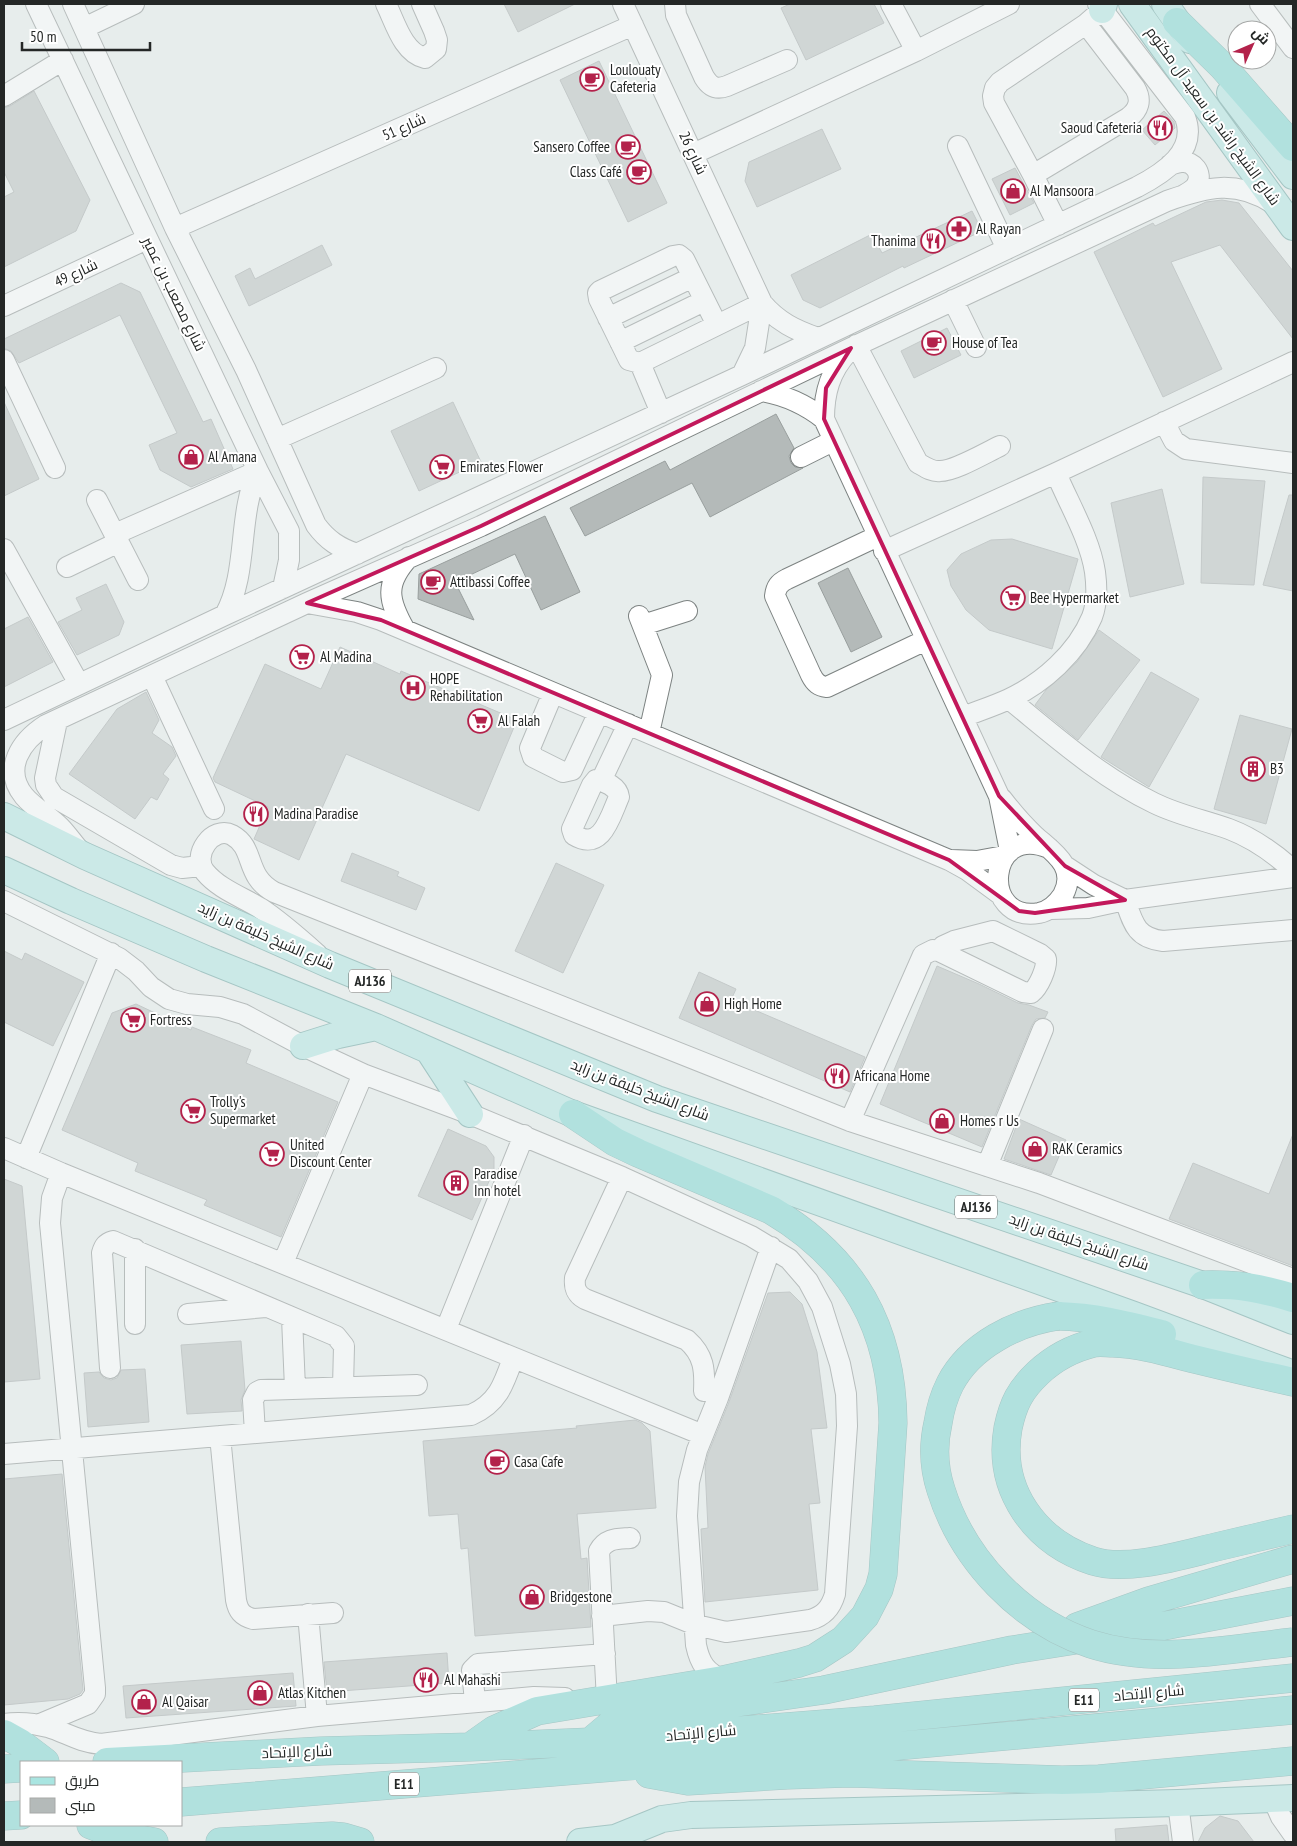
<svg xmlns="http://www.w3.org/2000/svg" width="1297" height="1846" viewBox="0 0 1297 1846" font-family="'PT Sans Narrow',Cairo,sans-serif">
<rect width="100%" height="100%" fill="#e7edec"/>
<path fill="#b4bab9" stroke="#999f9e" d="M504,4H575L518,32Z
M790,4H874L884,23L806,60L781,8Z
M599,61L667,203L628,222L560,80Z
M34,91L90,200L76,231L4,267V197L14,192L4,172V108L10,106Z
M1164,111L1174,122L1175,128L1155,145L1142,130Z
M822,129L841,169L757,207L745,181L749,162Z
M1015,168L1034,203L1010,215L992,179Z
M1222,200L1239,203L1293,271V339L1220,245L1171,262L1222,369L1163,397L1094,252L1153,223L1155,226L1206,202Z
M972,211L982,231L904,268L903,266L820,308L803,300L791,275L872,234L882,253Z
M322,245L332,265L249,306L235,276L250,268L255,279Z
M121,283L140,292L203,422L211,419L233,469L191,487L160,470L149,445L177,433L120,315L19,363L11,351L4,348V339Z
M947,328L961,355L914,378L901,351Z
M4,402L39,479L4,496Z
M453,402L481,462L419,491L391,431Z
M776,414L794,448L789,456L791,463L795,467L803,468L710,517L692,483L585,536L570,508L665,461L670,470Z
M1203,477L1265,481L1254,585L1201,583Z
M1162,489L1184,584L1130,597L1111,503Z
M1289,495H1293V591L1263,585Z
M545,516L580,592L541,610L515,554L455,582L474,620L418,599L419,574Z
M1012,539L1078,559L1052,649L989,630L966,610L951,586L947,570L961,554L991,540Z
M848,568L882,637L851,652L818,583Z
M106,584L124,622L119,635L77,655L58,622L82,610L76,598Z
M28,617L53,662L4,687V629Z
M1099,630L1140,660L1078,740L1035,705L1046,690L1077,662Z
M340,647L400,674L401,671L517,720L479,811L346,754L299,860L254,839L268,807L215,782L213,778L265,664L321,689Z
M1151,672L1199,699L1149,787L1101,757Z
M146,692L159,720L152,733L172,747L176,756L163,774L169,779L157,800L151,797L135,819L69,774L117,709Z
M1240,715L1292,729L1266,824L1214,809Z
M352,853L399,872L397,876L425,888L416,910L341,881Z
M556,863L604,885L563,973L515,951Z
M4,951L22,960L25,953L84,982L53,1046L4,1022Z
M937,966L979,984L1018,1003L1029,1005L1048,1012L1045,1018L1036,1019L1032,1025L982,1147L880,1104Z
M699,972L736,989L731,1000L865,1057L850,1092L679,1018Z
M136,1004L191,1030L192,1027L251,1050L246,1063L338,1102L281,1237L204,1205L207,1200L135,1171L138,1163L62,1130L112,1013Z
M1019,1119L1066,1140L1051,1175L1004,1159Z
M448,1129L486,1146L494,1157V1170L472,1220L418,1196Z
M1293,1134V1266L1169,1219L1193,1163L1269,1194Z
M4,1179L22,1186L40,1379L4,1382Z
M790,1292L802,1304L817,1352L827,1428L811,1429L820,1503L809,1504L818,1590L705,1602L701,1529L708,1528L705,1467L708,1454L729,1402L768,1293Z
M241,1341L245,1390L241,1400L242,1411L187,1414L181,1345Z
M145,1369L149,1422L88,1427L84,1373L99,1372L104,1378L111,1380L117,1378L121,1370Z
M635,1420L642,1423L650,1431L656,1508L577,1514L581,1559L587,1558L591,1627L475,1636L468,1548L461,1549L458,1514L429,1516L423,1441L577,1428L576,1426Z
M62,1474L83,1690L80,1694L68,1699L4,1705V1479Z
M447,1653L449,1683L327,1692L324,1662Z
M293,1673L296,1706L126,1718L123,1686Z
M1220,1816L1238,1821L1254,1842H1198L1205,1828Z
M1167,1825L1169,1842H1116L1115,1829Z"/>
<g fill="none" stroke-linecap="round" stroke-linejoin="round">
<g stroke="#7d8382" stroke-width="22">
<path id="minor" d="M36,4L258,471L289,531V560L283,588
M73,4L175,228L246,370L316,525C327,540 339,548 357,554
M386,4C395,22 403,53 425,58L436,49L437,40L434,31L422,4
M623,4L762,303C778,322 795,330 818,338
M675,4L676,15L704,77C710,87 716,90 727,86L787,60
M891,4L916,51
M1260,4L1293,48
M84,28L134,4
M4,96L63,60
M958,146L1007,249
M693,154L916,51L1009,4
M1170,165C1173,164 1177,162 1182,162C1193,161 1203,173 1197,184C1195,189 1189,192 1184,195
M1033,175L1128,118C1139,110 1142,100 1135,88L1086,24
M1058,225L1033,175L994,103L993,96L995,88L1000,82L1086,24L1102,10
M175,228L633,25
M953,300L976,347
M4,306L147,239
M608,318L693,277
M717,325L684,259L679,255L673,256L600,291L598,293L599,299L629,360L640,363L762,303
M620,342L704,301
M856,345L918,463C925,467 932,472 940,471C955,471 985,453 1000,446
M848,352C830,371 824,393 824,419L999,796L1010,851
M4,360L55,468
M640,363L661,413
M742,375L755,348L762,303
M761,391C785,395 805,404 824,419
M1164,422L1174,441L1186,449L1293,463
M277,439L436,368
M801,457L833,441
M97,500L138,580
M115,534L258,471
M878,536L787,579C779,583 776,587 775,596L811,675C815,683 819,686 827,687L926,640
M4,549L79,684
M884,551L1056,473L1293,362
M67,567L119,542
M307,603L357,612L381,620L949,860L967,870L1001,895
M225,615C249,571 237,516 258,471
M639,616L662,675L649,733
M643,625L687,611
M405,630C388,600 384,584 409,557
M152,676L214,809
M553,693L530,748L533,757L563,772L572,770L599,712
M1009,699C1056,737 1099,776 1154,803C1178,815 1204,820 1229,829C1253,838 1274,853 1293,870
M963,717C978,711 994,706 1009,699C1043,683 1077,653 1092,617C1097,604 1097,587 1095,572C1090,539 1069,504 1056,473
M4,720L225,615L742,375L1137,187C1164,173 1198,151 1185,117L1098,4
M57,721L45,778L46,785L54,797L171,865L182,868L201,866
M596,780C605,781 618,787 619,797C610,817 602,852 574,835L572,829L592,785Z
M601,781L628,724
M1002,799C1012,812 1023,825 1035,836C1053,852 1078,867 1063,895C1057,904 1049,911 1039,913C979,923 987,822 1049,848
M80,851C73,843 67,834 60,827C49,816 34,808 24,796C2,769 21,741 46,725L307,603L481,526L851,348L1167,201C1207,187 1236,179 1274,204
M951,860L977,861L1004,856
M1065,866L1094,885L1125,900C1133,923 1136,938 1163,941L1293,930
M4,901L119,958L136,971L151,987L169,999L187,1004L220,1007L243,1014L303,1046L363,1074L470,1114L622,1177L751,1236L789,1259L808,1281L822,1307L840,1364L846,1394L847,1426L835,1594C831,1608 824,1616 810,1620L726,1632L696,1625L664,1612L648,1611L602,1616
M1050,909L1088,908L1125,900L1293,877
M993,931L1040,954L1046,959C1047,968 1039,987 1031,993L1023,992L939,951L943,946L954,941Z
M317,954C299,938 280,921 260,908C242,897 219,889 205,872C191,855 213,825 232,835C256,848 244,876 274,892L850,1121L1039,1183L1293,1279
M850,1121L923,955L933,950L939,951
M4,1148L61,1173L703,1435
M26,1158L111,953
M987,1166L1043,1029
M622,1177L575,1278C574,1288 576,1294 585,1299L687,1340C704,1355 705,1370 704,1391
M135,1249V1324
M283,1263L363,1074
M188,1314L266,1307
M292,1318L295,1388
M446,1329L524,1135
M110,1368L102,1253C104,1246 106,1243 113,1241L336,1336L344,1346L343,1387
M255,1433L253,1400L257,1392L261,1390L417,1385
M220,1436L236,1600C238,1611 242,1616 253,1619L333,1613
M4,1454L471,1415C498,1403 504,1384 513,1358
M308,1614L317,1716
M723,1680C706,1672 700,1664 696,1645L687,1516L689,1482L697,1450L718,1398L771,1247
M607,1700L599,1551C606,1538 617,1539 630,1538
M475,1702L472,1670L478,1664L605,1654
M4,1724C19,1722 33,1723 48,1727C67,1733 79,1742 101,1744L317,1716L534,1697L565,1698
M38,1725L88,1704L95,1694V1688L50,1223L52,1198L61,1173
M1273,1799L1281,1817L1293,1834
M1178,1803L1183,1842"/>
</g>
<g stroke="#559793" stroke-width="28">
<path id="major" d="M1132,4L1293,227
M1165,4L1190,40
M1102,10L1104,4
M1230,93L1293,176
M4,816L85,856L330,965L657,1099L1203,1285L1293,1321
M4,870L71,901L206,959L376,1027L573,1114L1134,1315L1288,1372
M303,1046L338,1035L376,1027
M429,1051L470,1114
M580,1842L615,1838L662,1819L691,1815L1178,1803L1293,1798"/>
</g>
<g stroke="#559793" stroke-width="29">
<path id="highway" d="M1177,22L1223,67L1293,147
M1203,1285C1238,1284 1260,1288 1293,1298
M1058,1316C1095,1317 1126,1325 1162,1334
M1293,1382C1260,1375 1227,1367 1194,1359C1167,1352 1141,1344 1113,1343C1107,1343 1100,1342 1094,1343C1073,1348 1054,1358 1038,1373C1020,1390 1013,1404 1008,1428C997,1490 1035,1542 1093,1561C1127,1572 1182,1555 1216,1547C1242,1541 1267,1535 1293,1529
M1077,1627L1149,1601L1293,1559
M4,1734L20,1743L45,1762
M590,1742L609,1726L630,1718L824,1690L1012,1650L1158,1627L1293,1601
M470,1747L494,1730L537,1711L723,1680L799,1663L815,1658L843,1640L865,1616L879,1589L883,1574L893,1423C892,1328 854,1259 771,1210L638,1153L615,1142L573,1114
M107,1762L321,1751L470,1747L590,1742L875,1720L1293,1678
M4,1769L21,1768
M649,1774L688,1781L787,1775L850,1773L1062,1780L1099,1779L1293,1761
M181,1802L627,1766L886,1747L1293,1710
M4,1816L21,1815
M91,1825L117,1835L154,1842
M220,1842L332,1836L343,1837L360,1842"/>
</g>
<use href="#minor" stroke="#fff" stroke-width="20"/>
<use href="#major" stroke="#a9e5e1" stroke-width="26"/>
<use href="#highway" stroke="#70d3cd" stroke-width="28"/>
<g stroke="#559793" stroke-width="29" stroke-linecap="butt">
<path id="highway-bridge" d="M1058,1316C1017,1322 970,1345 950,1384C944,1396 940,1410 938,1423C933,1445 934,1469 941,1490C963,1560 1021,1621 1091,1644C1156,1665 1228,1649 1293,1642"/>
</g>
<use href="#highway-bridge" stroke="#70d3cd" stroke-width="28"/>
</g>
<path d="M0 0H1297V1846H0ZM851,348L826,388L824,419L999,796L1065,866L1125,900L1035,913L1019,911L949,860L381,620L307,603L481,526Z" fill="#e7edec" fill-opacity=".55" fill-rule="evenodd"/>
<path fill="none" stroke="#c2185b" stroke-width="4" stroke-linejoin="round" d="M851,348L826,388L824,419L999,796L1065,866L1125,900L1035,913L1019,911L949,860L381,620L307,603L481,526Z"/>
<defs>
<g id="cafe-ring" transform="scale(1.25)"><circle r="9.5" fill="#fff" stroke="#b3224b" stroke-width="1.5"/><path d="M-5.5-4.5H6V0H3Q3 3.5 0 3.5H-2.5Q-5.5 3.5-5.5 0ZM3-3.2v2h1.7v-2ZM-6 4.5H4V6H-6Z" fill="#b3224b"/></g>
<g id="restaurant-ring" transform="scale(1.25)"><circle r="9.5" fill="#fff" stroke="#b3224b" stroke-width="1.5"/><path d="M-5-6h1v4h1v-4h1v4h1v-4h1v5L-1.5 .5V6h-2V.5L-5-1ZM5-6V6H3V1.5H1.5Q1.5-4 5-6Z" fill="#b3224b"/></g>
<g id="shop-ring" transform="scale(1.25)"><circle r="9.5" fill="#fff" stroke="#b3224b" stroke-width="1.5"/><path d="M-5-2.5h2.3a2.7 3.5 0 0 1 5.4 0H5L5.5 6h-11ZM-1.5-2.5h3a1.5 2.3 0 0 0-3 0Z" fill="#b3224b"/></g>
<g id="pharmacy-ring" transform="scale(1.25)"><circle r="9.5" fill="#fff" stroke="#b3224b" stroke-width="1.5"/><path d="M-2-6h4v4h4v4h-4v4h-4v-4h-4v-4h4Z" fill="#b3224b"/></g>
<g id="supermarket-ring" transform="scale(1.25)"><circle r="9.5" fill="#fff" stroke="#b3224b" stroke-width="1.5"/><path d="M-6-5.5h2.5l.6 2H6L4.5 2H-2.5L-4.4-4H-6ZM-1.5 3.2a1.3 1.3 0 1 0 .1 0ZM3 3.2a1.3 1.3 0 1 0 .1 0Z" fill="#b3224b"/></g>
<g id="hospital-ring" transform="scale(1.25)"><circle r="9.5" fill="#fff" stroke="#b3224b" stroke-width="1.5"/><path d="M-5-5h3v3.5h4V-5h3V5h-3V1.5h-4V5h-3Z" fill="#b3224b"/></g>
<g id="building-ring" transform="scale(1.25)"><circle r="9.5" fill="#fff" stroke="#b3224b" stroke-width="1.5"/><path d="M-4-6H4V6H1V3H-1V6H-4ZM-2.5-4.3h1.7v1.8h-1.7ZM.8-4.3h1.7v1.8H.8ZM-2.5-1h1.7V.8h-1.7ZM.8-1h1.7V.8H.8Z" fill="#b3224b"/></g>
</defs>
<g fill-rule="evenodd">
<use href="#cafe-ring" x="592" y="79"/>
<use href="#restaurant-ring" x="1160" y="128"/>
<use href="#cafe-ring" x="628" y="147"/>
<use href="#cafe-ring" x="639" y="172"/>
<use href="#shop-ring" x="1013" y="191"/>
<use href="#pharmacy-ring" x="959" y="229"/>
<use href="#restaurant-ring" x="933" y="241"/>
<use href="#cafe-ring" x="934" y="343"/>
<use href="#shop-ring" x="191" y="457"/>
<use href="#supermarket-ring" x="442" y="467"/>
<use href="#cafe-ring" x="433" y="582"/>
<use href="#supermarket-ring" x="1013" y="598"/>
<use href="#supermarket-ring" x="302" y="657"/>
<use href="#hospital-ring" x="413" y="688"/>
<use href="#supermarket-ring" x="480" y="721"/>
<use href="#building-ring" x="1253" y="769"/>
<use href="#restaurant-ring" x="256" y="814"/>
<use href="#shop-ring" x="707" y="1004"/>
<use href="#supermarket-ring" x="133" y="1020"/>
<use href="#restaurant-ring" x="837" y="1076"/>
<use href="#supermarket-ring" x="193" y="1111"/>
<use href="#shop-ring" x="942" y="1121"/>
<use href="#shop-ring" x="1035" y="1149"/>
<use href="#supermarket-ring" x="272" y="1154"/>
<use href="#building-ring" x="456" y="1183"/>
<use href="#cafe-ring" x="497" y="1462"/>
<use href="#shop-ring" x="532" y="1597"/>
<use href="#restaurant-ring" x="426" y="1680"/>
<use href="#shop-ring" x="260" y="1693"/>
<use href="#shop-ring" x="144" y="1702"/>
</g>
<g text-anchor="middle" stroke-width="4" stroke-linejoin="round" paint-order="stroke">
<g fill="#fff" stroke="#666867" stroke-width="1">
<rect x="349" y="969.5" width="42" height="23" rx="4"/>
<rect x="955" y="1195.5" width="42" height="23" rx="4"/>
<rect x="1069" y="1688.5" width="30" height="23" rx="4"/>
<rect x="389" y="1772.5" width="30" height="23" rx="4"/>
</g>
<g font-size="14" font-weight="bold" fill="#242726">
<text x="370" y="986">AJ136</text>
<text x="976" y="1212">AJ136</text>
<text x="1084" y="1705">E11</text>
<text x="404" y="1789">E11</text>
</g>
<g font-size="15" fill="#242726" stroke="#fff" text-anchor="start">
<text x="610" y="75">Loulouaty<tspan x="610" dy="17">Cafeteria</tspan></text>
<text x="1142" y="133" text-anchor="end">Saoud Cafeteria</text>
<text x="610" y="152" text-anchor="end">Sansero Coffee</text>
<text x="622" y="177" text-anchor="end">Class Café</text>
<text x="1030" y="196">Al Mansoora</text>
<text x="976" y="234">Al Rayan</text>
<text x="916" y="246" text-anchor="end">Thanima</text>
<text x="952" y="348">House of Tea</text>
<text x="208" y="462">Al Amana</text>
<text x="460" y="472">Emirates Flower</text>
<text x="450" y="587">Attibassi Coffee</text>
<text x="1030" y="603">Bee Hypermarket</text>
<text x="320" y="662">Al Madina</text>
<text x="430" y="684">HOPE<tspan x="430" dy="17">Rehabilitation</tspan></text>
<text x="498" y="726">Al Falah</text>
<text x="1270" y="774">B3</text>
<text x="274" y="819">Madina Paradise</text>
<text x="724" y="1009">High Home</text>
<text x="150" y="1025">Fortress</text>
<text x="854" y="1081">Africana Home</text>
<text x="210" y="1107">Trolly's<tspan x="210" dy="17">Supermarket</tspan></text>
<text x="960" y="1126">Homes r Us</text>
<text x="290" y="1150">United<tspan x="290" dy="17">Discount Center</tspan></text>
<text x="1052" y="1154">RAK Ceramics</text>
<text x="474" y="1179">Paradise<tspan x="474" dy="17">Inn hotel</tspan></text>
<text x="514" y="1467">Casa Cafe</text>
<text x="550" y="1602">Bridgestone</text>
<text x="444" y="1685">Al Mahashi</text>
<text x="278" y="1698">Atlas Kitchen</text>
<text x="162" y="1707">Al Qaisar</text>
</g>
<g font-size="15" fill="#242726" stroke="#fff">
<text transform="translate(1213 116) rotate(54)" y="5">شارع الشيخ راشد بن سعيد آل مكتوم</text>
<text transform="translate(404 127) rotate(-24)" y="5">شارع 51</text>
<text transform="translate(693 153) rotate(65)" y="5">شارع 26</text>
<text transform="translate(76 273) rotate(-25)" y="5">شارع 49</text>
<text transform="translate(174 294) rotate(64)" y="5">شارع مصعب بن عمير</text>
<text transform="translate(266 936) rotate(24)" y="5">شارع الشيخ خليفة بن زايد</text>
<text transform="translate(640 1090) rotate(21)" y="5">شارع الشيخ خليفة بن زايد</text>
<text transform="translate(1079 1242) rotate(19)" y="5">شارع الشيخ خليفة بن زايد</text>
<text transform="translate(1149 1693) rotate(-5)" y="5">شارع الإتحاد</text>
<text transform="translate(701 1733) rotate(-5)" y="5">شارع الإتحاد</text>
<text transform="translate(297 1752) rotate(-2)" y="5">شارع الإتحاد</text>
</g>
</g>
<rect width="1297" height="1846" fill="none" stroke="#242726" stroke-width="10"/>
<rect x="20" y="1761" width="162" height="65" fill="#ffffff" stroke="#a7a9a8"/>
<rect x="30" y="1777" width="25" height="8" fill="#a9e5e1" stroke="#a7a9a8"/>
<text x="65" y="1786" font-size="15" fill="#242726">طريق</text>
<rect x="30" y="1798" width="25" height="15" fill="#b4bab9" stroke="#a7a9a8"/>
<text x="65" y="1811" font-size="15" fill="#242726">مبنى</text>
<g transform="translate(1252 45) rotate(45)"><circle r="24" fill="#ffffff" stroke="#a7a9a8"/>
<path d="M0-4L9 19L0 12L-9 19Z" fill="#b3224b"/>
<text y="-8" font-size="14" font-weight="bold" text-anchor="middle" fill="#242726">ش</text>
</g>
<path d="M22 42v8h128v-8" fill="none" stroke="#242726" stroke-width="2.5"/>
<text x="30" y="42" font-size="15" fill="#242726" stroke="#ffffff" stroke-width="4" paint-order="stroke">50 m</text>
</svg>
